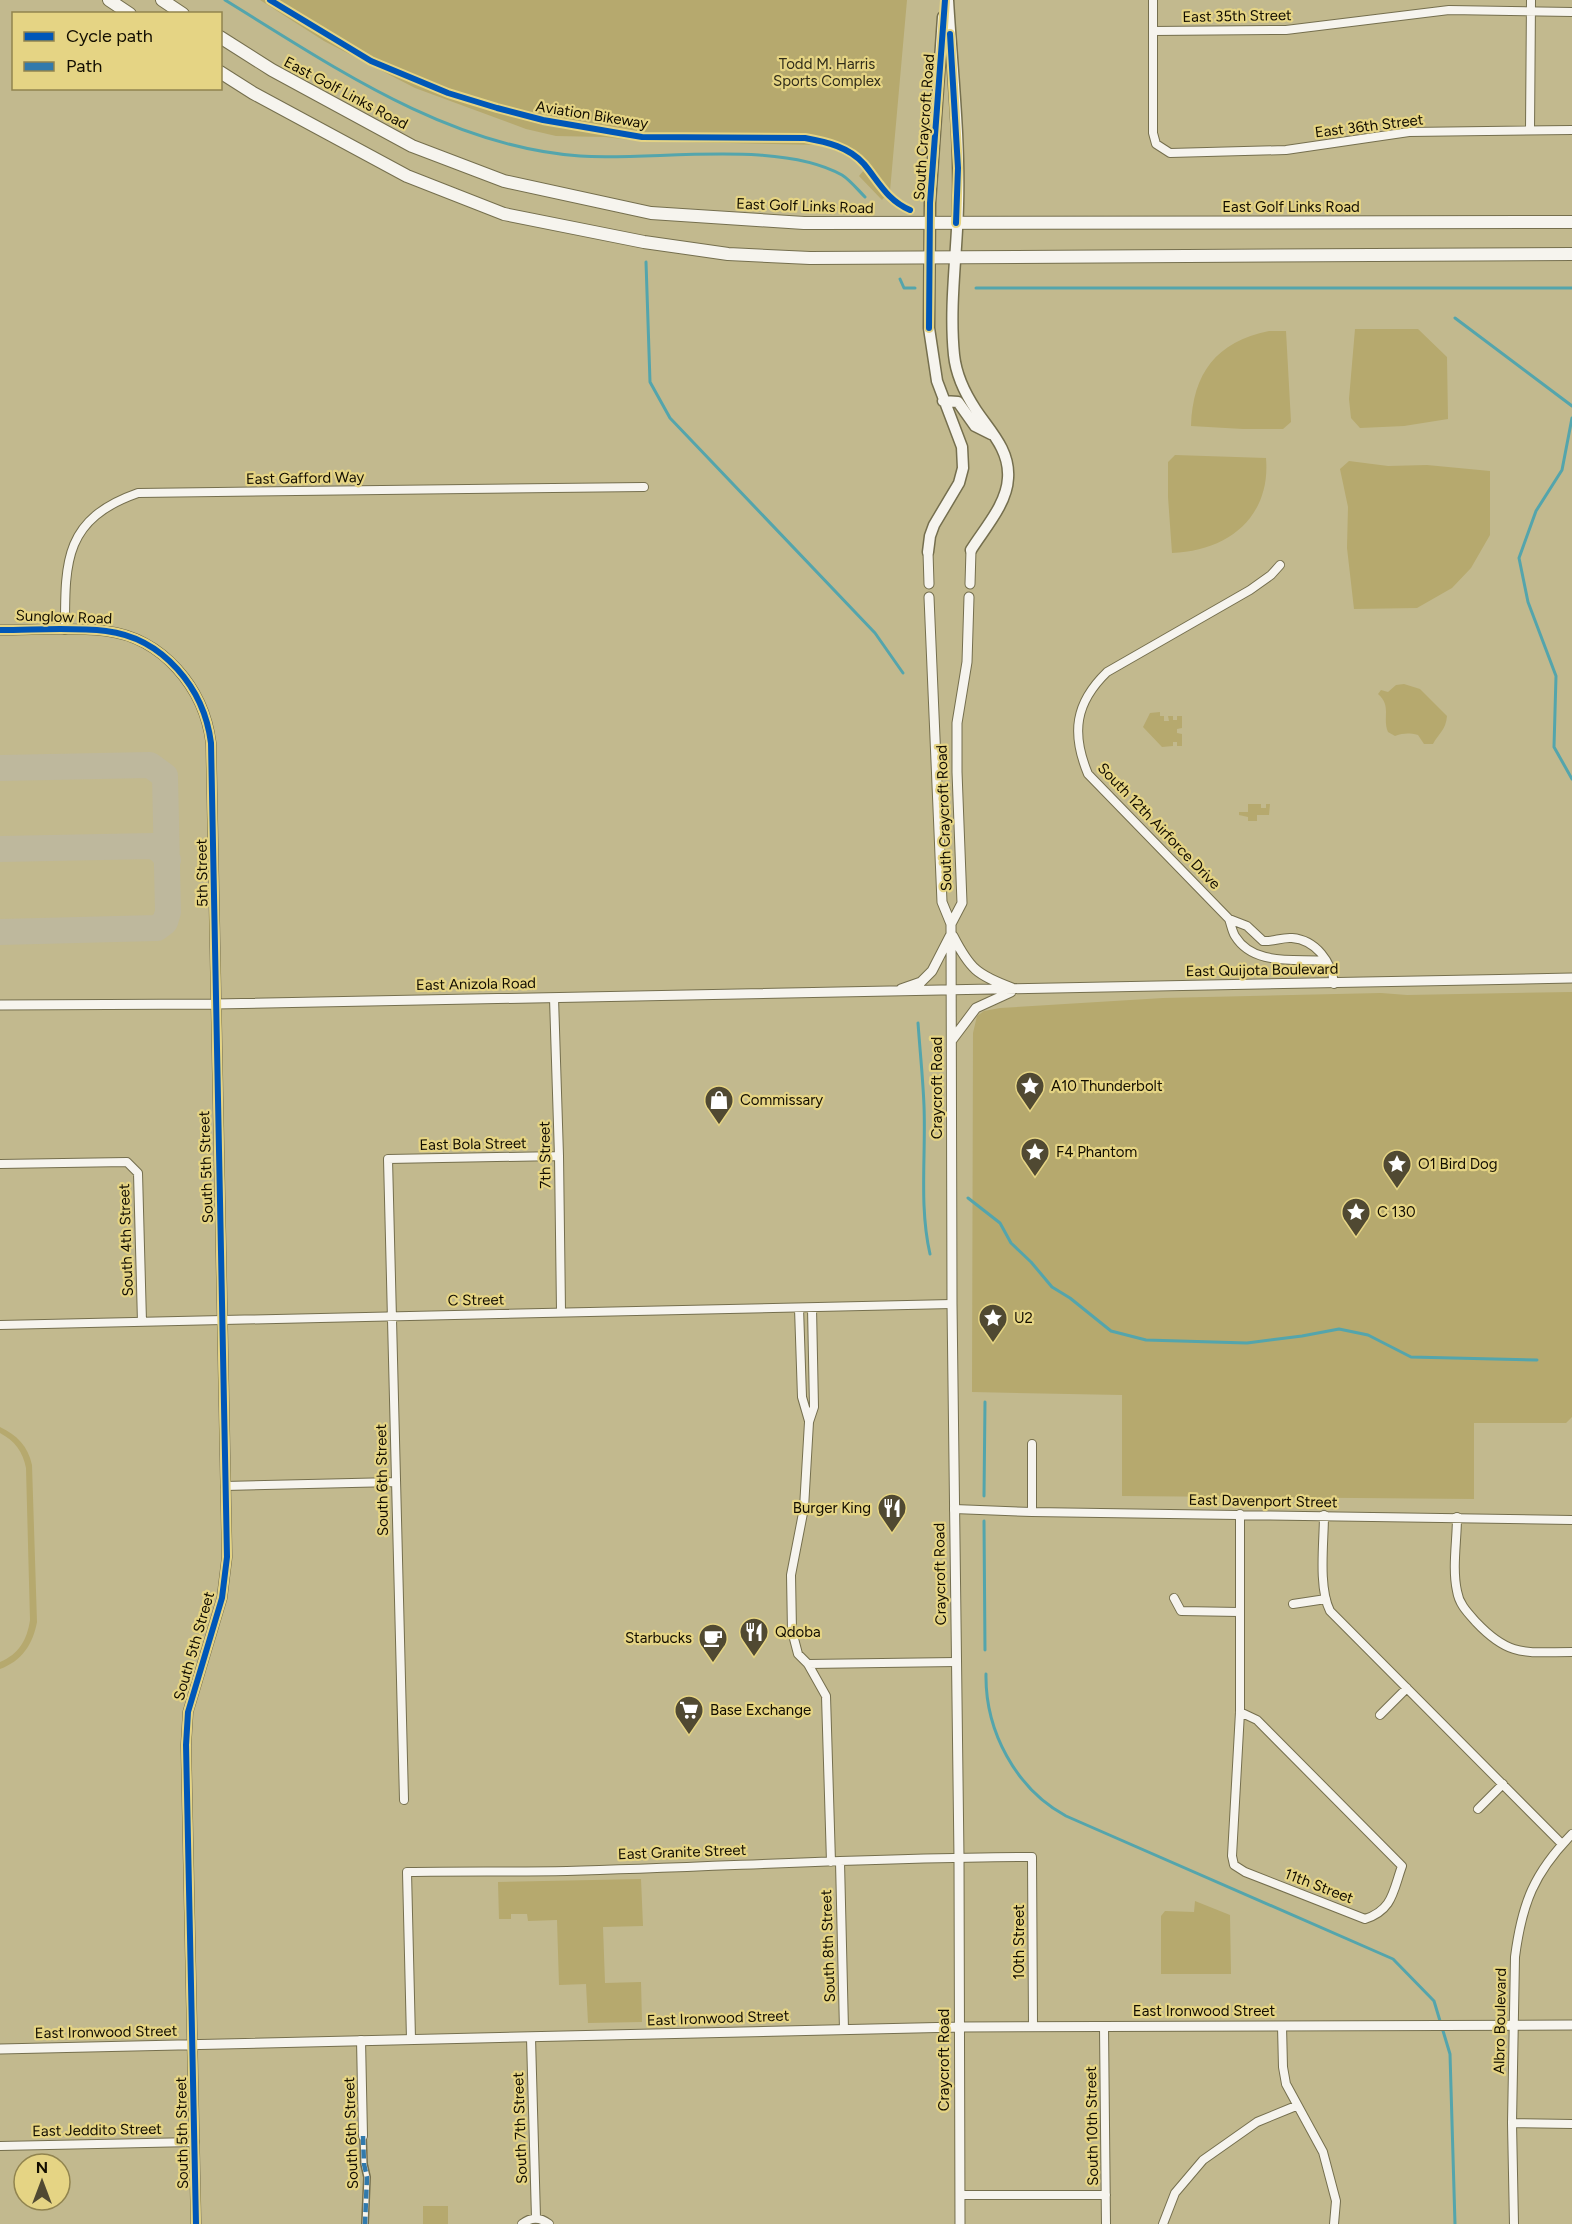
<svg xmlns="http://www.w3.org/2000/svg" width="1572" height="2224" viewBox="0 0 1572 2224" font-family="Figtree,sans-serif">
<rect width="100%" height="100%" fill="#c2b98e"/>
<path fill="#b6a96e" d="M260,0H907L890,191L882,200L859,176L865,169C852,157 835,149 818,145L640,141L605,137L556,136L526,129L415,88L324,41Z
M1355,329H1418L1447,357L1448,419L1404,426L1360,428L1351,418L1349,399Z
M1269,331H1286L1291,422L1283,429H1243L1191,426C1193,373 1216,342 1269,331Z
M1175,455L1266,458C1271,517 1228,551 1172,553L1168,497V462Z
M1349,461L1388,466L1427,465L1490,471V535L1471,568L1452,588L1417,608L1354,609L1347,548L1348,507L1340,469Z
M1404,684L1420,689L1447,716C1446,730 1438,734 1433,744H1424L1418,735C1409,733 1404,733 1395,736L1388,732C1382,718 1392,706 1378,694L1381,690L1388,692L1396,685Z
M1160,712V716H1164V721H1169L1168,716H1173V720H1177V716H1182V728L1177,729V733L1182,734V746H1177V742H1173V746L1162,747L1143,727L1150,713Z
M1248,804H1261V808H1266V804H1270L1269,815H1257V821H1248V817L1239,815V812H1248Z
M1572,992V1417L1566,1423H1474V1499L1122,1496V1395L972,1392L973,1033L977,1016L984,1011L1000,1008L1163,998L1381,993L1407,995Z
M0,1427C17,1435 28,1446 32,1465L37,1622C33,1644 22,1661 0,1669V1662C19,1654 27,1640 30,1620L26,1468C23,1452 15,1441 0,1433Z
M641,1879L643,1926L603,1927L605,1983L641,1982L642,2022L588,2023L586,1984L559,1985L557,1920L528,1921L527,1914H511V1919H499L498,1882Z
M1195,1901L1230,1915L1231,1974H1161V1916L1165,1911L1194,1912Z
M423,2206H448V2224H423Z"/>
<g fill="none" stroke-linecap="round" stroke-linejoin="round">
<path stroke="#54a5ac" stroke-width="3" d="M225,0C334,67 449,147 580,156C654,161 778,139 842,175C850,180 858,190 865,197
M646,262L650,382L670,418L875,633L903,673
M900,279L904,288H915
M976,288H1572
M1455,318L1572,406
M1572,418L1562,470L1536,511L1519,558L1528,602L1556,676L1554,747L1572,779
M918,1023C920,1051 923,1079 924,1106C926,1155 919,1206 930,1254
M968,1198L1000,1223L1011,1243L1031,1262L1052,1287L1070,1298L1111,1331L1146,1340L1247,1343L1302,1336L1339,1329L1368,1335L1411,1357L1537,1360
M984,1496L985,1402
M984,1521L985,1650
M986,1674C985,1731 1016,1789 1066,1816L1393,1959L1434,2001L1450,2054L1455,2224"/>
<path stroke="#beb89d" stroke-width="26" d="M0,768L150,765L165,776L168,912L165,922L157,928L0,932
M0,849L153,846L161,851L168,860"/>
<g stroke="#756f4e" stroke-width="8">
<path id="pedestrian" d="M363,2136L364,2164L367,2177L365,2224"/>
</g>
<g stroke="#756f4e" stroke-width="10">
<path id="minor" d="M1153,0V133L1156,144L1170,153L1286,150L1409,132L1572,130
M1153,31L1286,30L1449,10L1572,12
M1530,130L1531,0
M65,630C65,561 64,519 138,493L644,487
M1229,919L1088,774C1071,733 1075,703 1107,672L1250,590L1271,575L1280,565
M1326,961C1296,958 1254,967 1235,936C1232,931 1231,924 1229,919L1247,926L1263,941C1273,942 1282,937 1292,938C1316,940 1332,962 1334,984
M554,998L559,1156L561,1311
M0,1164L127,1162L138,1173L142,1322
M799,1308L802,1397L809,1421
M812,1308L814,1407L809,1422L804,1508L791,1575L792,1631L798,1654L808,1664L826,1696L831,1862
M0,1325L952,1304
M1032,1444V1512
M225,1486L395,1482
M954,1509L1032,1512L1572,1520
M1324,1515C1324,1542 1318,1587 1330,1611L1562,1844
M1457,1517C1457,1541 1452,1568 1457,1591C1459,1604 1467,1612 1476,1622C1510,1658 1526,1652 1572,1652
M1174,1598L1181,1611L1239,1612
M1293,1604L1326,1599
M808,1664L956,1662
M1240,1712L1257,1720L1402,1866C1393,1891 1393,1910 1365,1919L1245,1872L1234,1865L1232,1856L1240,1712V1514
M1380,1715L1407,1688
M404,1800L388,1159L559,1156
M1478,1809L1503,1784
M840,1862L844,2030
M1282,2026L1283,2067L1286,2084L1323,2152L1336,2201L1334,2224
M1104,2027L1106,2224
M531,2038L536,2218
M411,2039L407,1872C460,1871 514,1872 567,1871C722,1867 877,1857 1032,1857L1033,2027
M361,2040L363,2136
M1512,2123L1572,2124
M0,2146L195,2142
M960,2195H1106
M522,2224C531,2217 540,2217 549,2224
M1163,2224L1175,2193L1203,2160L1257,2122L1296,2106
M1514,2224L1512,2123L1515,1957C1522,1903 1534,1873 1572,1834"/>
</g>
<g stroke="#756f4e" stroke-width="11">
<path id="tertiary" d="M928,552L929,584
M970,584L971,550
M929,597L942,902L951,924L952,1304L959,1858L960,2224
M0,630C35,630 71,627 106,631C163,638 204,688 211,743L227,1557L222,1598L188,1712L186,1745L196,2224
M951,924L962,903L957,772V723L967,662L969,597
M953,936C970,969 977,975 1012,988
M901,989L921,982L932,971L950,936
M0,1005L215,1004L1572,978
M952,1040L976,1008L1011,992
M0,2049L959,2027L1572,2025"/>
</g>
<g stroke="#756f4e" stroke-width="13">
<path id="secondary" d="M948,0C952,68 960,137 958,205C957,255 949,305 954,355C956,374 966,395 976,410C990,431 1010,450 1008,478C1007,504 984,529 971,550
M943,401L958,402L975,426L991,434
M928,552L930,536L934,525L959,483L963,468L962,447L937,381L929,328L930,203L943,17"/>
</g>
<g stroke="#756f4e" stroke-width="14">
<path id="primary" d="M109,0L130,14
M162,0L183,14
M220,37L272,70L412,146L504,181L651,213L804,223L1572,222
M220,72L253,93L407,176L504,214L644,242L728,254L810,258L1572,254"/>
</g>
<use href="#pedestrian" stroke="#f6f4ee" stroke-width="5"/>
<use href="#minor" stroke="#f6f4ee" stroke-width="8"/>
<use href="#tertiary" stroke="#f6f4ee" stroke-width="9"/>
<use href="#secondary" stroke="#f6f4ee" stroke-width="10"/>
<use href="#primary" stroke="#f6f4ee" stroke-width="12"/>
<path stroke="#327aac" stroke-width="4.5" stroke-dasharray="9 4.5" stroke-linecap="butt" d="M363,2136L364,2164L367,2177L365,2224"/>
<g stroke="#e5d484" stroke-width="10">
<path id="cycleway" d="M270,0L371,61L448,93L497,108L543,120L642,137L805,138C827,142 849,147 864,164C879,182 887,200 910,210
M950,34L958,168L956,223
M929,328L930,203L945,0
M0,630C35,630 71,627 106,631C163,638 204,688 211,743L227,1557L222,1598L188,1712L186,1745L196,2224"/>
</g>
<use href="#cycleway" stroke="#0057b8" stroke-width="6"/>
</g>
<defs>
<g id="sight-pin" transform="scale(1.5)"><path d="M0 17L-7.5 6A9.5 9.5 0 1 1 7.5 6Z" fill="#504932" stroke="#e5d484"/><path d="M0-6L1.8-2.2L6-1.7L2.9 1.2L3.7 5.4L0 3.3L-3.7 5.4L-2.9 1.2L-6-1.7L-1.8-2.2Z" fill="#fff"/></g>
<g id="shop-pin" transform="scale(1.5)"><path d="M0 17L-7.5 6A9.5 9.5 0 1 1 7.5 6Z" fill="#504932" stroke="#e5d484"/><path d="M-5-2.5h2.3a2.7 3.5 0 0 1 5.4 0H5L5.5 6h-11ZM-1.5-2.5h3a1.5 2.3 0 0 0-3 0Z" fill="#fff"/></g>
<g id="restaurant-pin" transform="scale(1.5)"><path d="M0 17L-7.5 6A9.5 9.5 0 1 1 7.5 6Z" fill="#504932" stroke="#e5d484"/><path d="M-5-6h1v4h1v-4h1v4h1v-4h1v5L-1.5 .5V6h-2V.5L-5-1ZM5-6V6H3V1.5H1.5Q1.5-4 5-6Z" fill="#fff"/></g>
<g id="cafe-pin" transform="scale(1.5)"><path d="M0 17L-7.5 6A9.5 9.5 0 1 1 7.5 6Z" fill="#504932" stroke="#e5d484"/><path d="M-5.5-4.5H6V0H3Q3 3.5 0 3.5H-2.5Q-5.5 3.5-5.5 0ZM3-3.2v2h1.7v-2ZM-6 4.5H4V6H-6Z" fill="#fff"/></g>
<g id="supermarket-pin" transform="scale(1.5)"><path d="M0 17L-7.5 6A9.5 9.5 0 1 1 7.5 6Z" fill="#504932" stroke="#e5d484"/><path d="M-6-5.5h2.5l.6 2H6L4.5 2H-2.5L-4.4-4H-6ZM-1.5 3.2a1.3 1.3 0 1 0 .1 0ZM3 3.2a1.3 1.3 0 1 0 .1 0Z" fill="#fff"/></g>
</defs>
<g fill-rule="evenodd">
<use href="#sight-pin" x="1030" y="1086"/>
<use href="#shop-pin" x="719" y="1100"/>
<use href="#sight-pin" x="1035" y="1152"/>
<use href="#sight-pin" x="1397" y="1164"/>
<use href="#sight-pin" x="1356" y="1212"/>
<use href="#sight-pin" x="993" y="1318"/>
<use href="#restaurant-pin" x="892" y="1508"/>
<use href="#restaurant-pin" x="754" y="1632"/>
<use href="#cafe-pin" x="713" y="1638"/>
<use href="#supermarket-pin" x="689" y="1710"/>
</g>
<g text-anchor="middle" stroke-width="4.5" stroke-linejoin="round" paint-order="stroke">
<g font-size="15" fill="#120d00" stroke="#e5d484">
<text transform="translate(1237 16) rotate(-1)" y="5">East 35th Street</text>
<text transform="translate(346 93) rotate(28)" y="5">East Golf Links Road</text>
<text transform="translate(592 115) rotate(9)" y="5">Aviation Bikeway</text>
<text transform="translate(1369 126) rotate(-7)" y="5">East 36th Street</text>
<text transform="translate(924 127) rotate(-86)" y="5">South Craycroft Road</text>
<text transform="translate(805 206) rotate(2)" y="5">East Golf Links Road</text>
<text x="1291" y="212">East Golf Links Road</text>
<text transform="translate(305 478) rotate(-1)" y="5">East Gafford Way</text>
<text transform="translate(64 617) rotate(2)" y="5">Sunglow Road</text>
<text transform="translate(944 818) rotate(-92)" y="5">South Craycroft Road</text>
<text transform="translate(1159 826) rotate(46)" y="5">South 12th Airforce Drive</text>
<text transform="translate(202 873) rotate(-91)" y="5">5th Street</text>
<text transform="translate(1262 970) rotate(-1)" y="5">East Quijota Boulevard</text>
<text transform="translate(476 984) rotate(-1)" y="5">East Anizola Road</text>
<text transform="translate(937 1088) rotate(-90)" y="5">Craycroft Road</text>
<text transform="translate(473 1144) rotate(-1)" y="5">East Bola Street</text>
<text transform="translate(545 1155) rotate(-91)" y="5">7th Street</text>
<text transform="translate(206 1167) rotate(-92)" y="5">South 5th Street</text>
<text transform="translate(126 1240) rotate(-92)" y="5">South 4th Street</text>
<text transform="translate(476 1300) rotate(-1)" y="5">C Street</text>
<text transform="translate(382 1480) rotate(-91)" y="5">South 6th Street</text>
<text transform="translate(1263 1501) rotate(1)" y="5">East Davenport Street</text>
<text transform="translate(940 1574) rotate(-91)" y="5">Craycroft Road</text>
<text transform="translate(194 1646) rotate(-74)" y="5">South 5th Street</text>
<text transform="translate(682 1852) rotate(-2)" y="5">East Granite Street</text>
<text transform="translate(1319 1886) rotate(21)" y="5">11th Street</text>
<text transform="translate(1019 1942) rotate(-90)" y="5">10th Street</text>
<text transform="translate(828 1946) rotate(-92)" y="5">South 8th Street</text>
<text x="1204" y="2016">East Ironwood Street</text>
<text transform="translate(718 2018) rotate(-2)" y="5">East Ironwood Street</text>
<text transform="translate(1500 2021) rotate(-89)" y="5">Albro Boulevard</text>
<text transform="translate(106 2032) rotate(-1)" y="5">East Ironwood Street</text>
<text transform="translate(944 2060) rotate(-90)" y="5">Craycroft Road</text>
<text transform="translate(1092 2126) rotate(-91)" y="5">South 10th Street</text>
<text transform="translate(520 2128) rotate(-92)" y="5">South 7th Street</text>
<text transform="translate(97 2130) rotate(-1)" y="5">East Jeddito Street</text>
<text transform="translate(182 2133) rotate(-91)" y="5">South 5th Street</text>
<text transform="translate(351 2133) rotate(-92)" y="5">South 6th Street</text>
</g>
<g font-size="15" fill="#302c19" stroke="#e5d484">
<text x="827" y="69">Todd M. Harris<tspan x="827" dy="17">Sports Complex</tspan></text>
</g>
<g font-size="15" fill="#120d00" stroke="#e5d484" text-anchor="start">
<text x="1051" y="1091">A10 Thunderbolt</text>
<text x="740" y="1105">Commissary</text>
<text x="1056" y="1157">F4 Phantom</text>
<text x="1418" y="1169">O1 Bird Dog</text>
<text x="1377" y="1217">C 130</text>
<text x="1014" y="1323">U2</text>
<text x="871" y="1513" text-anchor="end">Burger King</text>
<text x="775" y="1637">Qdoba</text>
<text x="692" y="1643" text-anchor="end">Starbucks</text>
<text x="710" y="1715">Base Exchange</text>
</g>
</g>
<rect x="12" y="12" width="210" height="78" fill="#e5d484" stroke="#91844f" stroke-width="1.5"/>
<rect x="24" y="32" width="30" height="9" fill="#0057b8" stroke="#91844f" stroke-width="1.5"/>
<text x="66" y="42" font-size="18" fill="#120d00">Cycle path</text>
<rect x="24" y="62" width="30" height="9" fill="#327aac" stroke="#91844f" stroke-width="1.5"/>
<text x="66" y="72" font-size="18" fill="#120d00">Path</text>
<g transform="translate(42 2182)"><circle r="28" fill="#e5d484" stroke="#91844f" stroke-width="1.5"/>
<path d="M0-4.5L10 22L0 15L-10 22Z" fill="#504932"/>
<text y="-9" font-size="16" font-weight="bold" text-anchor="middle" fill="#120d00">N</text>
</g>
</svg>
